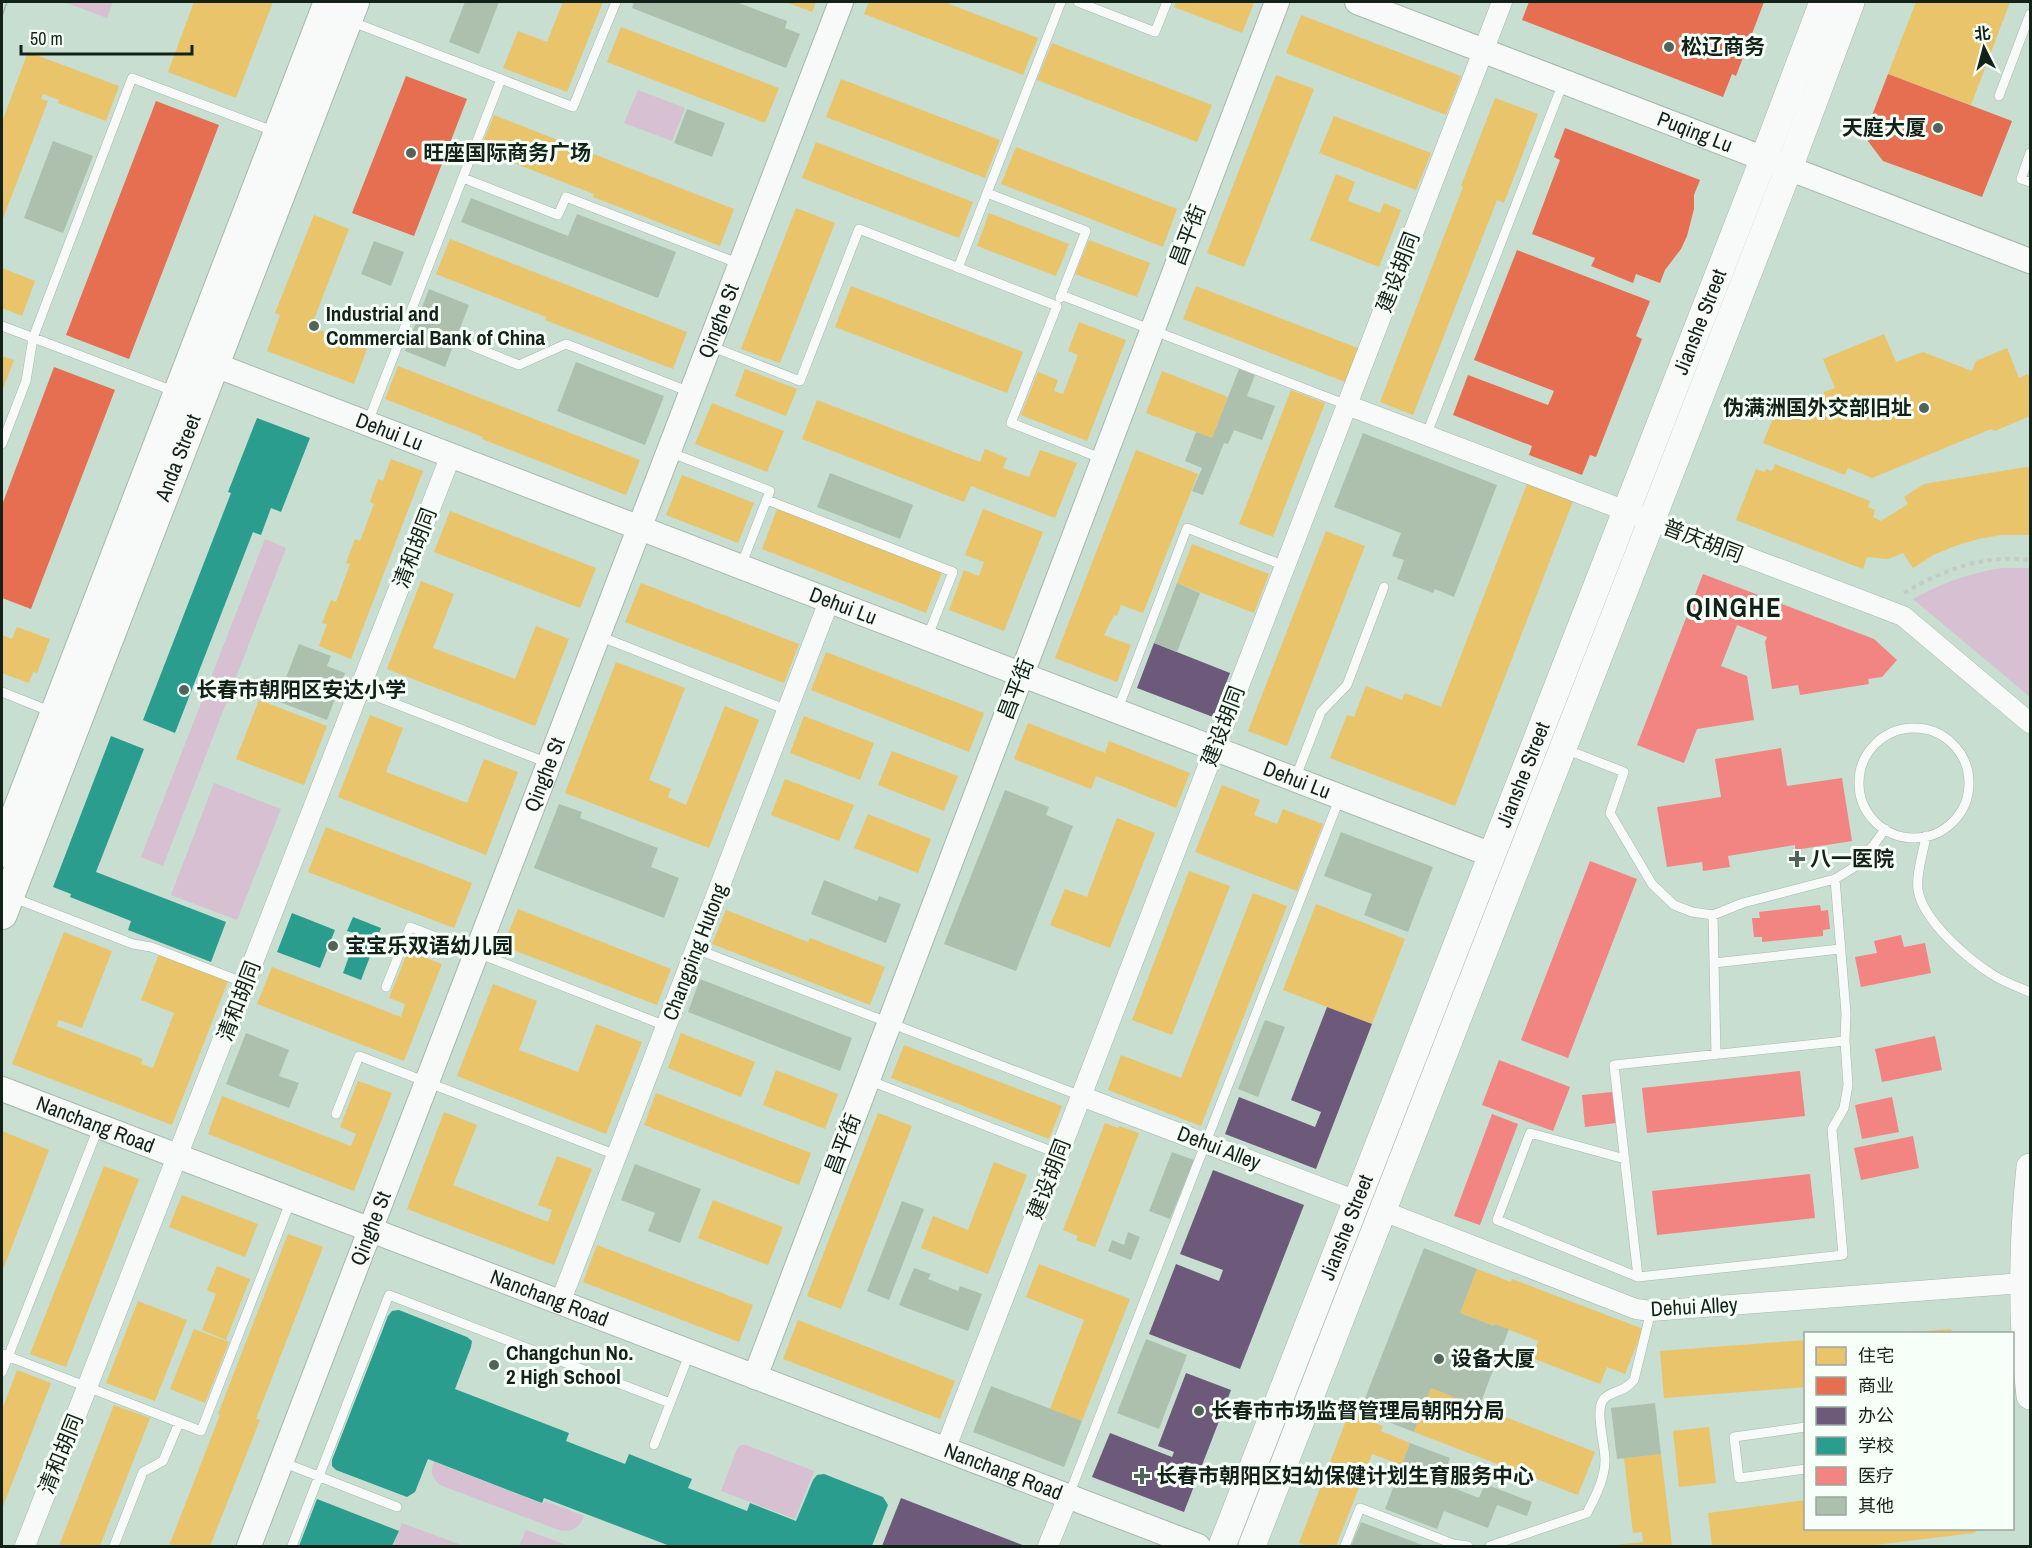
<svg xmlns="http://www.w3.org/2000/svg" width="2032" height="1548" viewBox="0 0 2032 1548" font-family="'Archivo Narrow','Noto Sans SC',sans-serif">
<rect width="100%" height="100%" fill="#c7ded0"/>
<path fill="#d6c0d1" d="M64,2H113L107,18Z
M638,90L685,108L672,141L624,123Z
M265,539L286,548L163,866L141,857Z
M2002,568H2030V697L1913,599C1945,582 1966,574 2002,568Z
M214,783L281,809L237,920L171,895Z
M741,1445H746L814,1471L795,1519L721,1491L737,1449Z
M434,1462L543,1504L545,1501L584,1516C579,1528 572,1533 559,1530L440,1485C432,1478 430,1472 434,1462Z
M402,1523L464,1546H393Z
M526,1530L569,1546H519Z"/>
<path fill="#e9c46a" d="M194,2H273L236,98L168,72Z
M563,2H603L567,92L503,68L518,31L547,42Z
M786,2H816L812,12Z
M869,2H944L1038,38L1023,75L864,14Z
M1176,2H1250L1254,3L1242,33L1174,7Z
M1916,2H2010L1971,105L1888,74Z
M1301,15L1461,76L1446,115L1286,53Z
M621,27L779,88L765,123L607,62Z
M1052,43L1212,105L1197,142L1037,80Z
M28,52L119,86L106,121L58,103L59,100L43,94L41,99L48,101L2,221V122Z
M1276,75L1314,89L1244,267L1207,253Z
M841,79L1000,140L985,178L826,117Z
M1495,98L1538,114L1504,203L1497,200L1413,415L1380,402L1463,187L1461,186Z
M494,115L734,209L720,246L593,197L594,194L480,150Z
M1334,116L1431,153L1416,190L1319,153Z
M816,142L973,202L959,238L802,178Z
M1016,147L1177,209L1163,247L1001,184Z
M1336,174L1355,182L1348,201L1380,213L1384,203L1401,210L1379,267L1310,240Z
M796,208L835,223L780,363L741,349Z
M989,213L1069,244L1056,276L977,246Z
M314,215L349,229L311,327L367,349L354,384L267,351L280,315L275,313Z
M450,239L687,332L673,369L545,320L546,317L436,274Z
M1089,240L1150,263L1137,297L1075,274Z
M2,268L35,281L22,316L2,308Z
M851,286L1023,352L1007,393L835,327Z
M1196,286L1358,348L1345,382L1183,319Z
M1079,322L1126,340L1087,441L1021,415L1038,372L1058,380L1054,391L1063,394L1078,355L1068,351Z
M1884,334L1896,362L1923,352L1972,371L1976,361L2007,348L2019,378L2028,374L2030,381V416L1995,431L1991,429L1872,478L1848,468L1845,475L1763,443L1780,401L1815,415L1824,392L1835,388L1823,359Z
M2,356L14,360L2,391Z
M398,366L640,460L626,495L482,439L483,437L385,399Z
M745,369L797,389L786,416L735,396Z
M1162,371L1228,397L1212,438L1146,413Z
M1291,390L1325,403L1273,537L1239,524Z
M817,400L980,462L985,449L1007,458L1003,468L1029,477L1040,450L1077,463L1055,518L971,486L964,502L802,439Z
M712,403L784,431L767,472L695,444Z
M1136,450L1198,474L1143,613L1121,605L1117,616L1114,615L1104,635L1131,645L1117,682L1055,658Z
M391,459L423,471L351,659L319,646L327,624L322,623L331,600L336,602L350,564L346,563L355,539L360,541L374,504L370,502L378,479L383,481Z
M1775,464L1870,501L1868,507L1875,510L1873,517L1881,521L1908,504L1904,497L1924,484L2026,467L2030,468V535H2001L1978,539L1955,546L1933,555L1913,568L1903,553L1888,559L1867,557L1863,569L1736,520L1756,469L1765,472L1766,469L1772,471Z
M682,475L754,503L738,543L666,515Z
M1527,484L1573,501L1455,806L1330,758L1347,715L1354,717L1366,686L1402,700L1405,693L1441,707Z
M777,509L942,572L926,613L762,549Z
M983,509L1043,532L1004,631L949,610L964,570L979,576L984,562L965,555Z
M450,511L596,568L580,608L434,552Z
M1326,531L1365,546L1287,746L1248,731Z
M1192,544L1269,574L1254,613L1177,583Z
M421,581L454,594L433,648L515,679L536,626L569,639L535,726L387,669Z
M641,583L799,644L784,683L625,622Z
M17,627L50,639L37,673L33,672L29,683L2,673V635L12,639Z
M826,652L984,713L969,752L811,690Z
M616,662L685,688L649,780L671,789L668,797L686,805L725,706L759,720L709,848L565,793Z
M259,700L327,726L304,785L236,759Z
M370,715L403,728L386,772L467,803L484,759L518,772L486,855L338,797Z
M804,716L874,743L860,780L790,753Z
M1028,723L1105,753L1109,741L1190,773L1176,808L1096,776L1091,789L1014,759Z
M892,751L958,776L944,811L878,785Z
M785,779L854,805L839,841L771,815Z
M1222,785L1260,800L1254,815L1277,824L1283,809L1323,824L1297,891L1195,852Z
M868,814L931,839L918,873L854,848Z
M1117,818L1155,833L1110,948L1050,925L1065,889L1087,897Z
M326,827L472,883L454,928L308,872Z
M1189,871L1230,886L1172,1035L1132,1020Z
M1253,893L1287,906L1201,1126L1108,1090L1121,1055L1181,1078Z
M1316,904L1405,939L1372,1024L1283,990Z
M518,909L671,969L657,1005L503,946Z
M726,910L808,942L810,938L885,967L870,1005L712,944Z
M64,932L112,951L82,1028L59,1020L56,1026L143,1059L141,1064L153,1068L174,1013L141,1000L159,954L228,981L172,1125L12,1064Z
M408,951L442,964L404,1061L257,1004L272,967L401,1017L405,1004L389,998Z
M493,984L537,1001L519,1050L578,1072L596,1024L642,1042L606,1134L457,1076Z
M681,1033L755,1062L741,1097L668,1068Z
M904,1045L1062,1106L1049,1139L891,1078Z
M776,1070L838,1094L825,1129L763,1105Z
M358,1081L392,1093L354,1191L208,1134L222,1096L351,1146L356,1134L340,1127Z
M656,1093L811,1153L799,1185L644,1125Z
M444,1112L477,1125L453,1185L548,1222L552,1210L538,1205L557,1156L592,1169L554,1265L407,1209Z
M878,1113L912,1126L841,1309L807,1296Z
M1105,1123L1118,1128L1119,1126L1139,1133L1095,1247L1076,1240L1078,1236L1063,1230Z
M2,1131L49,1150L2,1272Z
M994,1162L1027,1175L988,1274L921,1248L933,1216L968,1230Z
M104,1166L139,1179L66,1367L30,1354Z
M182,1195L258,1224L245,1257L169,1227Z
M713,1200L783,1227L768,1265L698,1238Z
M288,1234L323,1247L256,1419L260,1420L210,1546H169L220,1415L218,1414Z
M597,1245L753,1305L739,1342L583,1282Z
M1039,1264L1130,1299L1082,1421L1050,1409L1084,1320L1026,1297Z
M217,1266L250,1279L226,1340L202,1330L216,1294L207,1290Z
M1477,1269L1511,1282L1512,1279L1643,1329L1625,1374L1607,1367L1600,1384L1532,1358L1538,1341L1494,1324V1326L1460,1313Z
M138,1301L187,1320L155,1401L106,1383Z
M798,1320L955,1381L940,1419L783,1359Z
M194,1329L229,1342L205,1403L170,1389Z
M1951,1329L1952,1334H1912V1332Z
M1806,1340V1387L1664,1398L1660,1351Z
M17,1370L51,1383L2,1509V1410Z
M1431,1388L1595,1452L1578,1495L1414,1432Z
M114,1405L150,1418L100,1546H59Z
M1349,1413L1383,1426L1381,1431L1410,1443L1402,1465L1372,1454L1336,1546H1308L1299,1543Z
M1709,1427L1716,1483L1679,1487L1673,1431Z
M1661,1454L1672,1546H1615V1545L1643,1542L1642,1532L1633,1533L1624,1458Z
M1806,1500V1528H1981L1974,1533L1867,1546H1712L1708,1513Z"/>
<path fill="#e76f51" d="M1529,2H1764L1736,76L1732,74L1723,97L1522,20Z
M1888,74L2012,121L1982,197L1883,161L1864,136Z
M406,76L467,99L414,236L352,213Z
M156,101L219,125L129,359L66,335Z
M1565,128L1700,180L1694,195V209L1687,236L1681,249L1665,270L1660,283L1636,274L1633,283L1591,266L1595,258L1532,234L1560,160L1554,157Z
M1517,250L1650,301L1636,336L1642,339L1596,457L1590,455L1582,475L1529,455L1532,446L1453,415L1468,375L1548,405L1554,391L1474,360Z
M54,367L115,390L31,609L2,598V505Z"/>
<path fill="#6d597a" d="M1154,643L1230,673L1213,717L1137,688Z
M1327,1007L1372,1024L1316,1169L1225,1134L1239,1097L1315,1127L1321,1112L1291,1100Z
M1213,1170L1304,1205L1240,1369L1149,1334L1176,1264L1219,1281L1223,1270L1180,1254Z
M1186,1373L1231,1390L1184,1512L1092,1477L1110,1433L1172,1457L1174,1452L1158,1446Z
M901,1498L1025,1546H882Z"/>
<path fill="#2a9d8f" d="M257,418L310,438L281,512L271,508L261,535L253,532L175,733L143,720L231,493L228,492Z
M111,736L144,749L96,872L226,922L211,962L128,930L131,921L70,897L71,894L53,887Z
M292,913L335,930L320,968L277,952Z
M353,917L381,928L361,980L343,973L357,934L347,931Z
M399,1310L467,1337L472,1341L471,1347L455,1389L569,1433L566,1441L625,1464L629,1454L692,1479L688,1488L747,1511L750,1503L796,1521L813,1480L817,1475L824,1474L883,1497L888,1505L872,1546H670L544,1498L542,1503L428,1459L415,1492L407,1497L336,1470L332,1466V1460L388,1316L392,1311Z
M317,1499L399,1531L392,1546H299Z"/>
<path fill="#f28482" d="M1703,574L1874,639L1897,660L1882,677L1868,679L1869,684L1800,695L1798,685L1772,689L1765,642L1767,637L1737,625L1721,666L1747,676L1754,720L1697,729L1684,763L1637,745Z
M1781,748L1787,786L1842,778L1852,841L1795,850V845L1728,856L1730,867L1703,871L1702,862L1667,867L1657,807L1721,797L1715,759Z
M1590,861L1637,879L1568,1058L1521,1040Z
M1820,905L1821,911L1828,910L1830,929L1823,930V936L1762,942V937H1754L1752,918H1760L1759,912Z
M1901,935L1904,947L1925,943L1931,973L1861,987L1855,957L1877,953L1874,941Z
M1935,1036L1942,1070L1882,1082L1875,1049Z
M1499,1060L1570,1087L1553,1131L1482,1105Z
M1800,1071L1805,1116L1647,1133L1642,1088Z
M1612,1092L1616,1123L1585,1127L1582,1095Z
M1892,1097L1899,1132L1862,1139L1855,1105Z
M1492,1114L1518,1124L1480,1225L1454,1216Z
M1913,1136L1919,1168L1861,1180L1854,1148Z
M1810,1174L1815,1218L1657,1235L1652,1191Z"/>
<path fill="#acc0ad" d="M465,2H499L479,54L449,42Z
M634,2H736L787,21L785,28L800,34L786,68L632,8Z
M687,109L725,123L712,157L674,143Z
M53,141L93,156L63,233L24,218Z
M471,198L568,236L577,214L676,252L658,298L461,222Z
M374,241L404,252L391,286L361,274Z
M429,289L469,305L445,367L405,351Z
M576,362L664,396L645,445L557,411Z
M1239,369L1255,375L1247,396L1275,406L1262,440L1234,430L1228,444L1224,443L1203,495L1192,491L1202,468L1185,461L1196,432L1212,438Z
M1363,433L1497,485L1454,597L1435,589L1433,593L1397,579L1404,560L1392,556L1401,533L1334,507Z
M830,473L913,505L900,539L817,507Z
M1177,583L1200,593L1177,652L1154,643Z
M299,644L331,656L327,666L345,673L327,720L277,701Z
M1005,790L1049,807L1046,815L1073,826L1016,971L944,944Z
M559,804L582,812L580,818L658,848L651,867L679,878L664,918L534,868Z
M1341,832L1433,867L1408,932L1364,915L1372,894L1324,876Z
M824,880L877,901L879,896L901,904L886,943L811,914Z
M700,979L852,1038L840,1071L688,1012Z
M1265,1020L1285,1027L1258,1097L1238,1089Z
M246,1033L289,1050L279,1076L299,1083L289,1108L226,1084Z
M1172,1152L1194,1160L1170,1219L1149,1211Z
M635,1164L701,1189L680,1243L648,1231L655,1213L621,1200Z
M902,1201L924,1209L889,1300L867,1291Z
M1128,1232L1140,1237L1131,1260L1108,1251L1112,1240L1124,1245Z
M1424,1248L1477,1269L1460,1313L1494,1326V1324L1509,1329L1479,1407L1431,1388L1414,1432L1360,1411Z
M914,1268L931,1274L928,1279L958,1291L960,1286L982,1294L968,1331L899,1305Z
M1146,1339L1187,1355L1159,1429L1117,1413Z
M991,1386L1082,1421L1064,1467L973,1432Z
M1655,1403L1661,1454L1617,1459L1611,1408Z
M1410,1443L1450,1458L1441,1483L1479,1498L1485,1484L1532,1502L1527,1516L1497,1505L1488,1528L1444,1511L1437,1529L1385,1509Z
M1361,1522L1425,1546H1351Z"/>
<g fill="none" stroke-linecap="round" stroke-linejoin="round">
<g stroke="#a6b8ad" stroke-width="10">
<path id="service" d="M1078,2L1155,32L1167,2
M350,21L501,79
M1999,96L2030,14
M2030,153L2021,179L2030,182
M463,178L558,215L566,197L740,264
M987,193L1086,231L1060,298
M958,268L1061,2
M1061,295L1347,405
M2,326L176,392
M462,342L519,365L566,344L690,392
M710,346L800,381L859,229L1057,306L1011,423L1103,459
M368,422L501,79L573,107L616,2
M1426,436L1563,83
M2,444L26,381L33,338L132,78L276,132
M669,452L770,491L741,566
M767,500L953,572L927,638
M599,636L787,710
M360,690L548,763
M2,692L52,712
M1118,709L1187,528L1285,566
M1859 783a55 55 0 1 1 110 0a55 55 0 1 1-110 0Z
M1565,749L1624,772L1610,813L1652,884L1674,905L1692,912L1713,915L1743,903L1835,879L1856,866L1873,846L1885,829
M1295,779L1321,712L1347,685L1384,587
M1926,836C1923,854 1916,873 1918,890C1923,921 1968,959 1993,975C2004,982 2018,987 2030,992
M14,898L133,944L151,947L245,983
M1713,915L1716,1055
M696,949L1081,1096
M1714,963L1840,949
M386,987L410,927L666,1026
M868,1080L1059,1154
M336,1114L359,1056L616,1155
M1625,1159L1530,1133L1497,1220L1638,1277L1843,1255L1832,1129L1844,1108L1848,1085L1845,1041L1846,1013L1835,879
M1638,1277L1614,1065L1845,1041
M2,1354L201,1431L291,1200
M2,1372L99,1126
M1806,1427L1734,1437L1739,1478L1806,1469
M654,1445L690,1352
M282,1462L397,1507
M1069,1495L1340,797
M114,1546L143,1472L163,1461L179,1423
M292,1546L389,1295L670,1403
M1345,1546L1360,1508L1453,1544L1468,1546
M1490,1546L1587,1513C1595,1497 1605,1479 1605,1460C1605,1445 1595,1411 1603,1400C1609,1391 1624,1393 1634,1380L1651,1311"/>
</g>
<g stroke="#a6b8ad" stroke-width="21">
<path id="minor" d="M1347,405L1903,616L2030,723
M1081,1096L1357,1201
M1383,1211L1636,1309L1651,1311L2023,1283
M560,1303L829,601
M945,1450L1502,2
M25,1546L451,455
M1048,1546L1068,1497"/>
</g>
<g stroke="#a6b8ad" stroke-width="26">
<g id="tertiary">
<path id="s1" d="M1357,2L2030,261"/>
<path id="s2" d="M197,358L1492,855"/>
<path id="s3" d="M2,1089L1198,1546"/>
<path d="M755,1377L1277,2"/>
<path id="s4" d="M249,1546L841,2"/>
</g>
</g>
<g stroke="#a6b8ad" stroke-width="28">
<g id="secondary">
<path d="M2030,1167C2022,1244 2021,1319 2030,1396"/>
<path id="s5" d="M1222,1546L1764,158L1823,2"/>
<path d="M1252,1546L1789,168L1851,2"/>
</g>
</g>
<g stroke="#a6b8ad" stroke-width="32">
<g id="primary">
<path d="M2,852L329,2"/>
<path id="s6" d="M2,914L354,2"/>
</g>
</g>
<path stroke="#c4cac6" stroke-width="4" stroke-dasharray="4.5 4.5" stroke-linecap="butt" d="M1904,593C1943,570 1984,554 2030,560"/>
<use href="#service" stroke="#f7faf8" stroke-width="9"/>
<use href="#minor" stroke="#f7faf8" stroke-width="20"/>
<use href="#tertiary" stroke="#f7faf8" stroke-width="24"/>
<use href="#secondary" stroke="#f7faf8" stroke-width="27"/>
<use href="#primary" stroke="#f7faf8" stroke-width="30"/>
<path stroke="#aeb4b1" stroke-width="1.5" d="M2,16L7,2"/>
</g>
<g fill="#526459" stroke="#f7fff9" stroke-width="2">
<circle cx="1669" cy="47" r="6"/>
<circle cx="1938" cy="128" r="6"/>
<circle cx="411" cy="153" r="6"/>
<circle cx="314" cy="326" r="6"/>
<circle cx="1924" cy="408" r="6"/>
<circle cx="184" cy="690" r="6"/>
<path d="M1794 850h6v6h6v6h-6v6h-6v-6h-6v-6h6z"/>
<circle cx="333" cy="946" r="6"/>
<circle cx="1439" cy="1359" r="6"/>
<circle cx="494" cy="1365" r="6"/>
<circle cx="1199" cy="1411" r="6"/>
<path d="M1139 1467h6v6h6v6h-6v6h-6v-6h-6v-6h6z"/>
</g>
<g text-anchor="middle" stroke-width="6" stroke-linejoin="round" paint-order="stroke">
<g font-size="21" font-weight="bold" fill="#132219" stroke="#f7fff9" text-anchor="start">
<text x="1681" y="54">松辽商务</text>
<text x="1926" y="135" text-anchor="end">天庭大厦</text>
<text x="423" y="160">旺座国际商务广场</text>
<text x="326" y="321">Industrial and<tspan x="326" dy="24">Commercial Bank of China</tspan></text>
<text x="1912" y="415" text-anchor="end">伪满洲国外交部旧址</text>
<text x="196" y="697">长春市朝阳区安达小学</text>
<text x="1810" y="866">八一医院</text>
<text x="345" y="953">宝宝乐双语幼儿园</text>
<text x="506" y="1360">Changchun No.<tspan x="506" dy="24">2 High School</tspan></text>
<text x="1451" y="1366">设备大厦</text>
<text x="1211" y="1418">长春市市场监督管理局朝阳分局</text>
<text x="1156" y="1483">长春市朝阳区妇幼保健计划生育服务中心</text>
</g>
<g font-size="21" fill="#132219" stroke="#f7fff9">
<text dy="7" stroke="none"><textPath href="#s1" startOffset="362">Puqing Lu</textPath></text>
<text transform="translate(1188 235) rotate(-69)" y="7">昌平街</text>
<text transform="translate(1398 272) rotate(-69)" y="7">建设胡同</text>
<text dy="7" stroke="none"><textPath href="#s4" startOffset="1312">Qinghe St</textPath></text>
<text dy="7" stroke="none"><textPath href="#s5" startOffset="1314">Jianshe Street</textPath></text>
<text dy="7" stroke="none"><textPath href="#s2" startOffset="206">Dehui Lu</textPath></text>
<text dy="7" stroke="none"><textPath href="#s6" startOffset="489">Anda Street</textPath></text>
<text transform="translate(1703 541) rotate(21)" y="7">普庆胡同</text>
<text transform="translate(415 548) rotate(-69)" y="7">清和胡同</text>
<text dy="7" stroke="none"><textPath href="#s2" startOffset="692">Dehui Lu</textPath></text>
<text transform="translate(1016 689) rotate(-69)" y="7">昌平街</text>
<text transform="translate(1223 726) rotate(-69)" y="7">建设胡同</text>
<text dy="7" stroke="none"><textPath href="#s4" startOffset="826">Qinghe St</textPath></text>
<text dy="7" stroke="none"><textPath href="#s5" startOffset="828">Jianshe Street</textPath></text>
<text dy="7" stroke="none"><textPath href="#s2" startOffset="1178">Dehui Lu</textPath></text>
<text transform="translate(695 952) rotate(-69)" y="7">Changping Hutong</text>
<text transform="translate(239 1001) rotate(-69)" y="7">清和胡同</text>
<text dy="7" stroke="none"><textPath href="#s3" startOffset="100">Nanchang Road</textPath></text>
<text transform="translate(843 1144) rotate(-69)" y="7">昌平街</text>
<text transform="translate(1219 1148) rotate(21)" y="7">Dehui Alley</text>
<text transform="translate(1049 1179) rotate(-69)" y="7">建设胡同</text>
<text dy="7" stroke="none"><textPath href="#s5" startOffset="342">Jianshe Street</textPath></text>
<text dy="7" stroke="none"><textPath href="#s4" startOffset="340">Qinghe St</textPath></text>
<text dy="7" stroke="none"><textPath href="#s3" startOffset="586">Nanchang Road</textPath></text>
<text transform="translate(1694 1307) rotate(-3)" y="7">Dehui Alley</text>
<text transform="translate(61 1454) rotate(-68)" y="7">清和胡同</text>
<text dy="7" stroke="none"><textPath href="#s3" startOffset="1072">Nanchang Road</textPath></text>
</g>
<g font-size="27" font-weight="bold" letter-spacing="1.5" fill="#132219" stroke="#f7fff9">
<text x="1734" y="617">QINGHE</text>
</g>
</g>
<rect width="2032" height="1548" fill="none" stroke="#132219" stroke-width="6"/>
<rect x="1804" y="1332" width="210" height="198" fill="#f7fff9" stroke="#9ca79f" stroke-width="1.5"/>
<rect x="1816" y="1347" width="30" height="18" fill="#e9c46a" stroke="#9ca79f" stroke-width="1.5"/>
<text x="1858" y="1362" font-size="18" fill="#132219">住宅</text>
<rect x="1816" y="1377" width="30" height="18" fill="#e76f51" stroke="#9ca79f" stroke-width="1.5"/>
<text x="1858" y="1392" font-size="18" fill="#132219">商业</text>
<rect x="1816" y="1407" width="30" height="18" fill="#6d597a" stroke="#9ca79f" stroke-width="1.5"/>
<text x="1858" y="1422" font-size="18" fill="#132219">办公</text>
<rect x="1816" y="1437" width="30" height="18" fill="#2a9d8f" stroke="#9ca79f" stroke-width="1.5"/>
<text x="1858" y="1452" font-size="18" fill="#132219">学校</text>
<rect x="1816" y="1467" width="30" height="18" fill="#f28482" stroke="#9ca79f" stroke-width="1.5"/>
<text x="1858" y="1482" font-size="18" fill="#132219">医疗</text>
<rect x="1816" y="1497" width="30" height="18" fill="#acc0ad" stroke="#9ca79f" stroke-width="1.5"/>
<text x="1858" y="1512" font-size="18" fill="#132219">其他</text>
<g transform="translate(1984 48) rotate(354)" stroke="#f7fff9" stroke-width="4.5" paint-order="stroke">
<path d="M0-4.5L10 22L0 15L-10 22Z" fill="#132219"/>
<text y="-9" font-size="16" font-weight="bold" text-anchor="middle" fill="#132219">北</text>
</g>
<path d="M21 45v9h171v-9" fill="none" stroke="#132219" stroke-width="3"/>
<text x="30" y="45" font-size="18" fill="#132219" stroke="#f7fff9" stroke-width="4.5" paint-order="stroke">50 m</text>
</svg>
